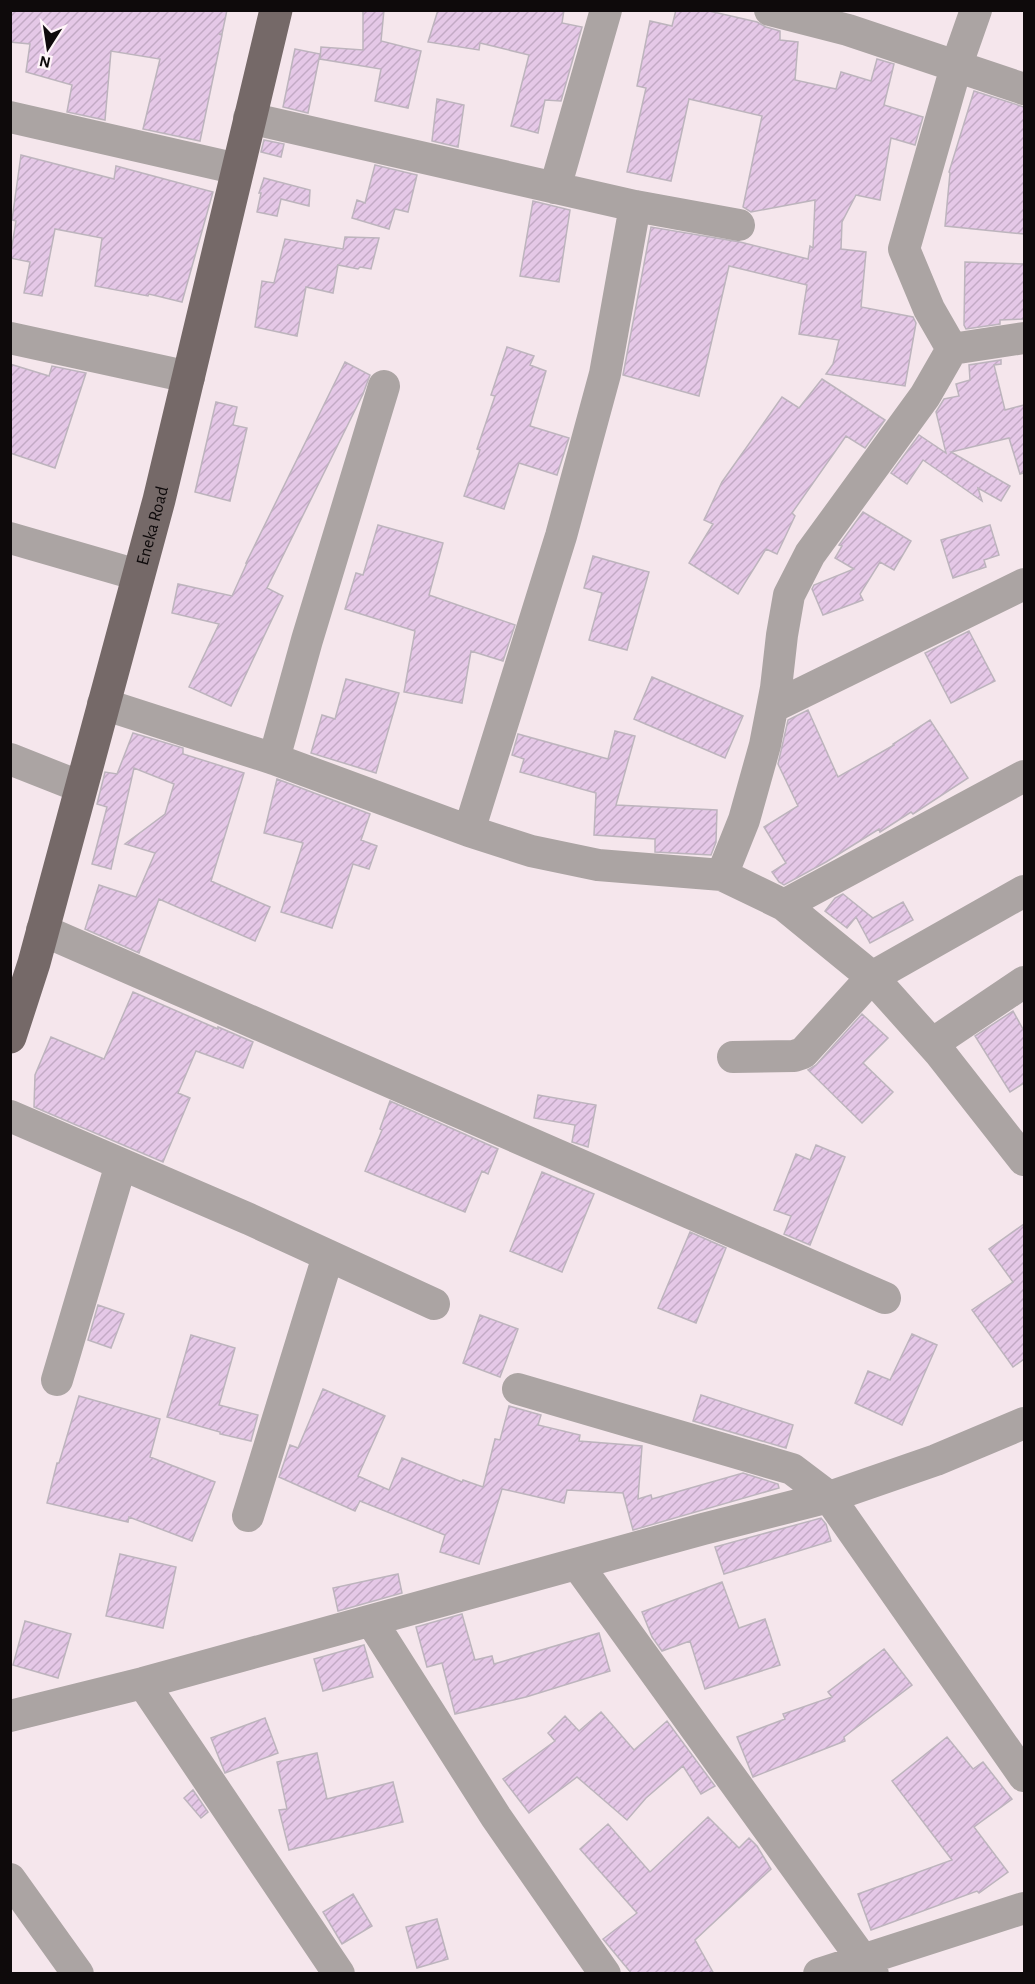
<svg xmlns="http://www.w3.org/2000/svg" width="1035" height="1984" viewBox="0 0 1035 1984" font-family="'Alegreya Sans',sans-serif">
<defs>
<pattern id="building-hatch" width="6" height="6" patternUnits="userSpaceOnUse" patternTransform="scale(1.5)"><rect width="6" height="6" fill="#e5c8e7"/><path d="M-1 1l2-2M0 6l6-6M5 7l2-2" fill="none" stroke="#c3aac5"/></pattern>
</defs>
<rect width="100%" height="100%" fill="#f5e6ec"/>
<path fill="url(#building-hatch)" stroke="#bdb4bd" stroke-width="1.5" d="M10,10H227L222,34H219L222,35L200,141L143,129L160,59L111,51L105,120L67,112L72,85L26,72L30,44L10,42Z
M363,10H384L381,41L421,51L408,108L375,101L381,69L320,59L321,47L363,50Z
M438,10H564L562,23L582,27L561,101L545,100L538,133L511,126L529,55L480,43L479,50L428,42Z
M676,10H705L757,22L766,27L780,31V40L798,42L795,80L836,89L841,72L871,81L877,59L894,64L884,105L923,117L915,145L891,138L880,200L856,195L842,222L841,249L866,252L861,307L913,317L916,323L905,386L826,374L833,364L839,340L799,334L807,285L729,266L699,396L623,375L651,227L740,242L808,259L810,246L813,248L815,200L751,212L743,207L762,116L689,99L671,181L627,172L646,88L637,86L650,21L672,26Z
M295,49L320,54L308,113L283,107Z
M974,91L1024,107V234L945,226L950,173L949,172Z
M437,99L464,105L458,147L432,141Z
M264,140L284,144L281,157L261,152Z
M21,155L114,179L116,166L213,192L182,302L149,294L148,296L95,286L102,238L55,229L42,296L24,293L30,262L10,258L16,221L12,220Z
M375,165L417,175L408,212L395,209L389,229L352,218L357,200L365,203Z
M264,178L310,190L309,206L281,199L277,216L257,212L261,193H259Z
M533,201L570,210L559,282L520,276Z
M345,237L379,238L371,269L360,267L358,269L338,265L333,293L306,287L297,336L255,327L262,281L274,283L285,239L343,249Z
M965,262L1024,264V319L1000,320V324L966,329L964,325Z
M507,347L534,356L530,365L546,371L530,426L569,438L557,475L519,463L504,509L464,496L480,450L477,449L495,396L491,395Z
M1001,360V364L994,365L1005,410L1024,405V473L1020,474L1009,438L951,452L1010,486L1001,501L978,488L982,501L923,460L907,484L891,473L919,435L946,453L936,412L944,399L959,396L956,384L970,380L969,365Z
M345,362L370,375L363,394L267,588L283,596L231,706L189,687L219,624L172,613L178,584L232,596L247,563H246Z
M10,364L49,376L52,366L86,373L55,468L10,453Z
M822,379L885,420L865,448L846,436L792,513L795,516L777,554L766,549L738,594L689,563L713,524L704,520L722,482L782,397L799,408Z
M216,402L237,407L233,425L247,428L230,501L195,492Z
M863,512L911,541L894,570L880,562L860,594L863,600L823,615L812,589L814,585L854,569L835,558L842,546L839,545Z
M378,525L443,543L429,595L515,625L503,661L471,651L462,703L404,692L415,631L345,609L356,573L363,575Z
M990,525L999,555L984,560L986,567L953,578L941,540Z
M593,556L649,572L627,650L589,640L602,593L584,588Z
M969,631L995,681L951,703L925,653Z
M652,677L743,716L725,758L634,719Z
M346,679L399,693L376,773L311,753L322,715L335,719Z
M808,710L838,777L894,745L893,744L930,720L968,778L913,814L911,812L880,832L879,829L826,862L784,885L779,882L772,872L786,863L764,827L798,806L778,764L788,720Z
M615,731L635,736L616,805L717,810L716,842L711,855L655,852V839L594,835L596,793L520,772L524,759L512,755L518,734L608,759Z
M133,733L183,748V754L244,773L211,881L270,907L255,941L159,899L139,953L85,929L99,885L136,897L155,853L125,844L165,814L174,784L134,768L111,869L92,864L107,807L97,804L105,772L117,774Z
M277,779L370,814L361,840L377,846L369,869L353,864L332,928L281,912L303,843L264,833Z
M843,894L873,918L903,902L913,920L870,943L856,917L847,928L825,911L835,898Z
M133,992L218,1029V1027L253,1042L243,1068L196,1051L178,1093L190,1098L163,1162L34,1107L35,1075L51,1037L104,1059Z
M1013,1011L1024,1031V1083L1010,1092L975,1036Z
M862,1014L888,1038L863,1063L893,1092L862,1123L808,1070L816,1065Z
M538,1095L596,1105L588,1147L572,1142L575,1125L534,1118Z
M390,1101L498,1149L488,1174L482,1171L465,1212L365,1171L382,1130L380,1129Z
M816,1145L845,1157L810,1245L784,1234L791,1216L774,1210L796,1154L810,1160Z
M542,1172L594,1194L562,1272L510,1251Z
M1024,1224V1359L1013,1367L972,1310L1013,1282L989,1249Z
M690,1232L726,1248L696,1323L658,1308Z
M98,1305L124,1314L111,1348L88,1340Z
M480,1315L518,1329L500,1377L463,1363Z
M912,1334L937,1345L902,1425L855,1403L868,1371L890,1380Z
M191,1335L235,1348L219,1405L258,1415L251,1441L220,1434V1432L167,1417Z
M323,1389L385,1416L358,1476L389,1490L402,1458L462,1482L463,1480L483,1487L495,1439L500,1440L509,1406L541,1415L538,1425L580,1435L579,1441L642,1446L638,1499L651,1495L652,1499L743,1473L778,1484L779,1488L633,1530L623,1493L567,1490L564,1503L502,1489L479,1564L440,1552L445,1535L360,1501L355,1511L279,1477L290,1445L298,1448Z
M701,1395L793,1425L786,1448L693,1421Z
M79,1396L160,1419L150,1457L215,1482L192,1541L129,1517L128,1522L47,1503L57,1463H59Z
M821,1518L826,1524L831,1541L724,1574L715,1547Z
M120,1554L176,1567L163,1628L106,1616Z
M398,1574L402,1593L338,1611L333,1588Z
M722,1582L739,1628L765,1619L780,1665L705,1689L690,1641L662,1651L652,1637L642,1612Z
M462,1614L475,1660L492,1656L494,1664L599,1633L610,1671L526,1697L455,1714L442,1663L427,1667L416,1627Z
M25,1621L71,1634L58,1678L13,1665Z
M364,1645L373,1677L323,1691L314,1659Z
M884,1649L912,1685L844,1737L845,1741L753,1777L737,1737L785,1719L783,1714L832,1697L828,1692Z
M601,1712L634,1750L667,1721L715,1786L701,1794L683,1766L646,1798L627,1820L577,1777L529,1813L503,1779L555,1741L548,1733L565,1716L579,1731Z
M265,1718L278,1753L225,1773L211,1738Z
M947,1737L973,1769L983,1762L1012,1799L974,1827L1008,1872L979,1893L977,1891L871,1930L858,1894L952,1860L892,1781Z
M317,1753L327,1799L393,1782L403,1822L289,1850L279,1810L287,1809L277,1762Z
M193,1790L208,1812L201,1818L184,1798Z
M708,1817L739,1848L749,1838L757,1846L771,1869L695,1940L714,1974H632L603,1939L637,1913L580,1849L608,1824L650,1872Z
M353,1894L372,1926L342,1944L323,1912Z
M437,1919L448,1959L417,1968L406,1927Z"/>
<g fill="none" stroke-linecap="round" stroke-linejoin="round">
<path stroke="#aba4a3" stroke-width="32" d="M770,10L848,30L1024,89
M10,117L238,169
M249,118L635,206L739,225
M555,188L606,10
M10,338L189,377
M952,349L929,309L904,249L956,67L976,10
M952,349L1024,338
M10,538L138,575
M103,704L274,759L469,831L531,851L598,865L722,875L784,905L872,977L940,1053L1024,1160
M773,707L1024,584
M10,759L81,787
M274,759L307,640L384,386
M469,831L561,536L605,374L635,206
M722,875L744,820L765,745L776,688L782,635L789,595L810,554L925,396L952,349
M784,905L1024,776
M42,930L885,1298
M932,1044L1024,982
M733,1057L794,1056L803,1053L872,977L1024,891
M10,1116L249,1219L434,1304
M57,1380L121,1164
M518,1389L792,1469L829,1497L1024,1776
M248,1516L328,1256
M577,1564L873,1974
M372,1622L496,1817L605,1974
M143,1683L339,1974
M10,1716L143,1683L703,1529L829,1497L936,1460L1024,1423
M10,1879L78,1974
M819,1974L1024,1908"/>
<path stroke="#756968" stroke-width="33" id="s1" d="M10,1037L34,963L159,500L276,10"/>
</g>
<g text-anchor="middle" stroke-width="4.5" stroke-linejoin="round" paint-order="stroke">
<g font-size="18" fill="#0e0a0b" stroke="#fff5f9">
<text dy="6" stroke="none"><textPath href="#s1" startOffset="531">Eneka Road</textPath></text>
</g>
</g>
<rect width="1035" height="1984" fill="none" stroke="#0e0a0b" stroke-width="24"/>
<g transform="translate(48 48) rotate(192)" stroke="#fff5f9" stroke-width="4.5" paint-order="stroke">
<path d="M0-4.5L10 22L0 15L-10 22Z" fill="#0e0a0b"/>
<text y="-9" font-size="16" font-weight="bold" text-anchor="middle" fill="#0e0a0b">N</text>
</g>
</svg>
